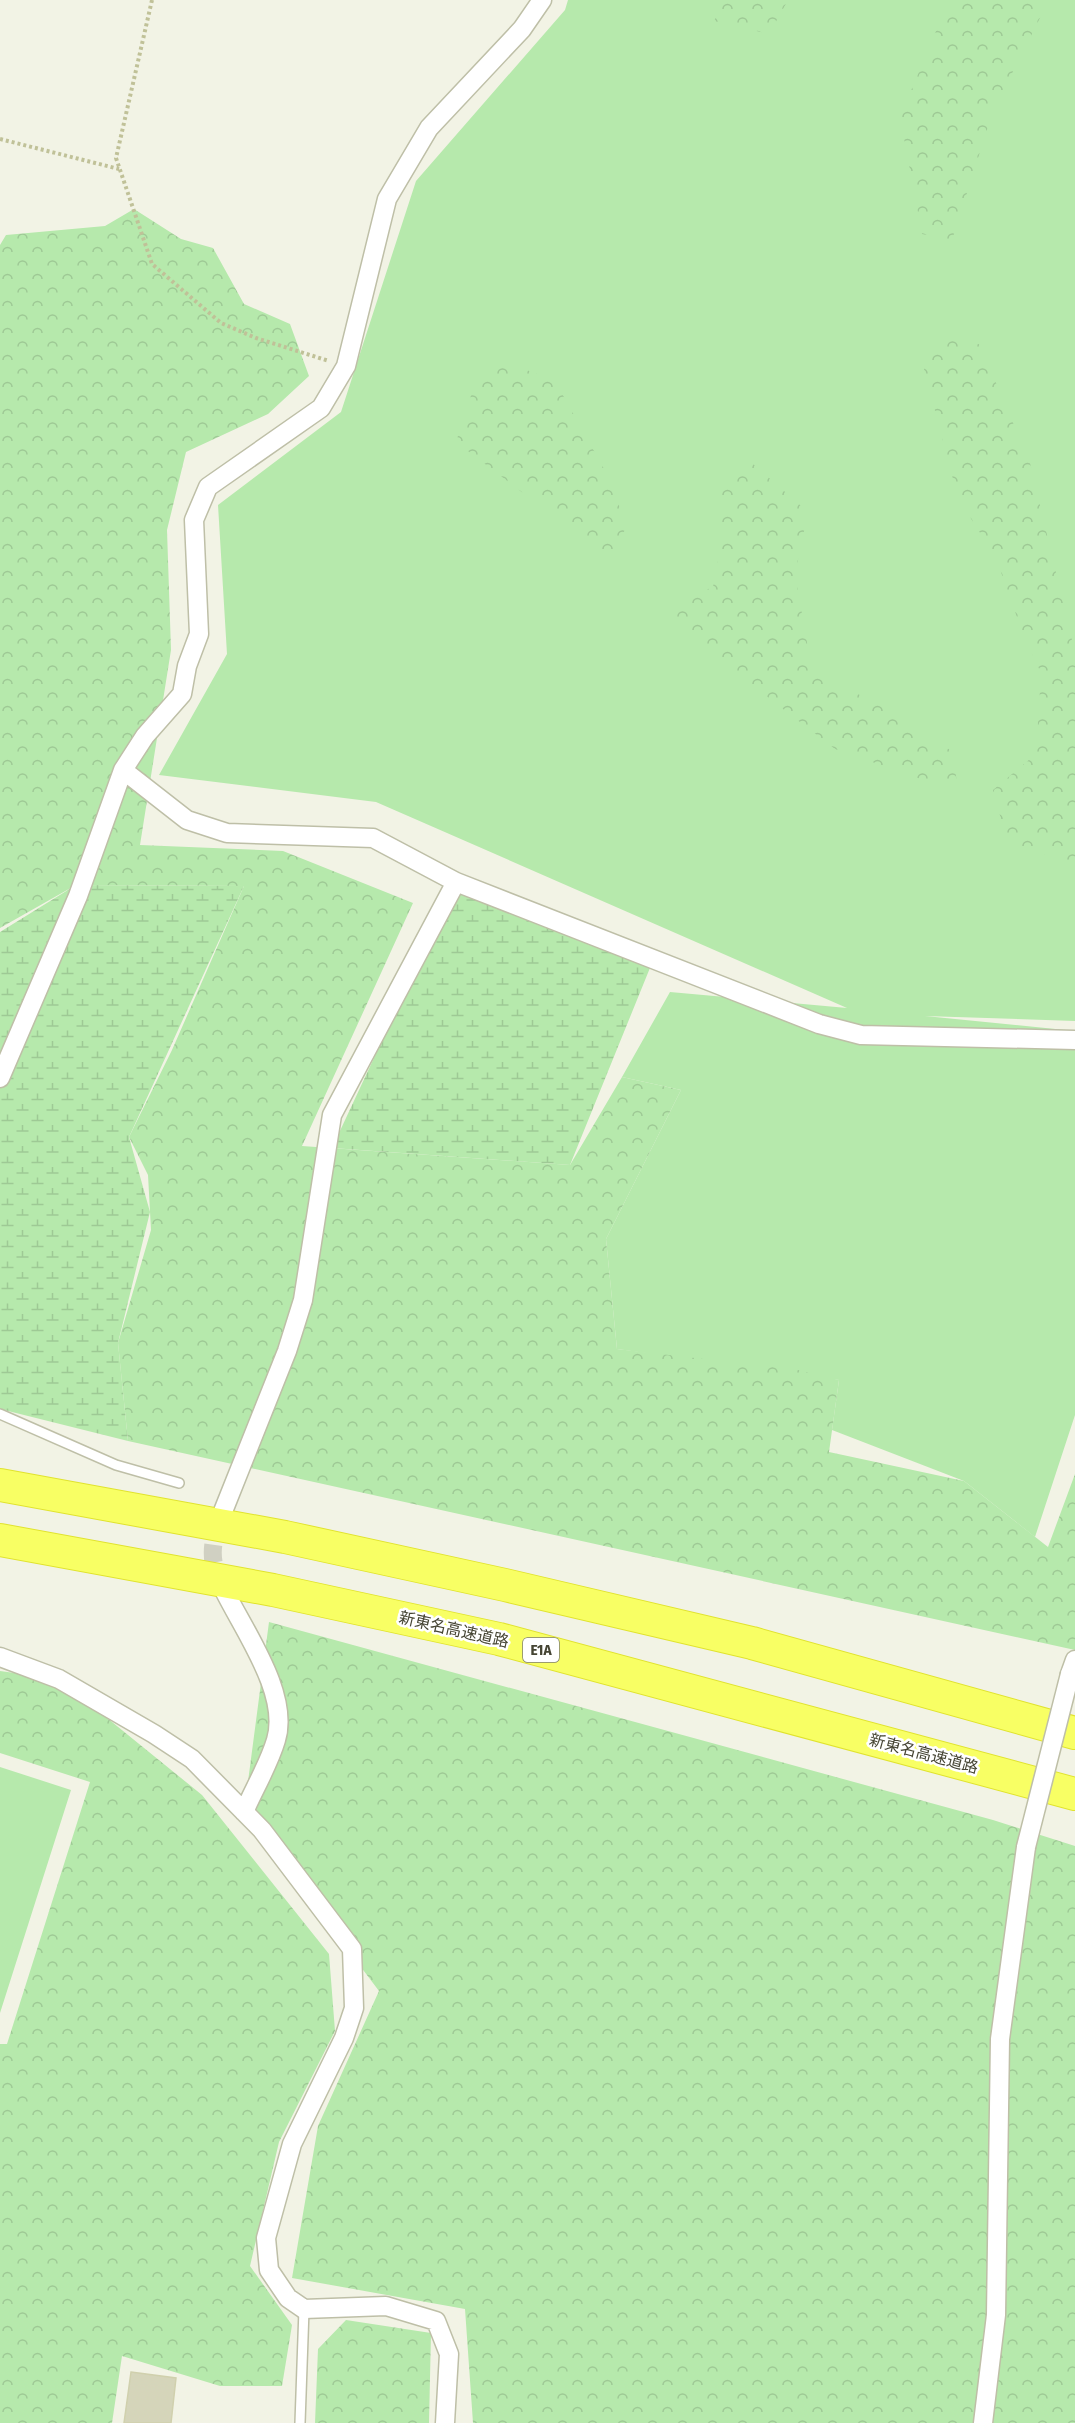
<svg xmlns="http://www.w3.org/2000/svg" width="1075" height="2423" viewBox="0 0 1075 2423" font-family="'Fira Sans Condensed','Noto Sans JP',sans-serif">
<defs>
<pattern id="forest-crowns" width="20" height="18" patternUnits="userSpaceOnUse" patternTransform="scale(1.5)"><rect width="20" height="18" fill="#b6e9ac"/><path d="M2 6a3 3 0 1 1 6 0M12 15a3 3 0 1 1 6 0" fill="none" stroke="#9ec995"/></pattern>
<pattern id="wetland-marsh" width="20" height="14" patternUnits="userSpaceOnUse" patternTransform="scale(1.5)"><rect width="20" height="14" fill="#b6e9ac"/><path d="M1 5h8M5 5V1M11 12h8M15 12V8" fill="none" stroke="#9ec995"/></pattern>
</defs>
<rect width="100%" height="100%" fill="#f2f3e5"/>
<path fill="#b6e9ac" d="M568,0H1075V1021L925,1016L1075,1031V1415L1035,1537L964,1481L832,1430L839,1380L617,1349L606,1239L681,1090L622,1077L670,992L847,1008L376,802L159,775L227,654L218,505L341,412L416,181L565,10Z
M0,1767L71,1790L0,2013Z"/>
<path fill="url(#forest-crowns)" d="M724,0H788L769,34L714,21Z
M949,0H1049L993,111L952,240L922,234L900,117Z
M134,209L181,239L213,248L244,304L290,324L309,376L268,414L186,452L167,530L171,650L140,845L283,851L413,903L302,1146L570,1165L622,1077L681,1090L606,1239L617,1349L798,1370L839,1380L829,1452L964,1481L1048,1547L1075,1474V1650L128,1441L118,1343L151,1230L148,1175L129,1137L172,1050L244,886L76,885L0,928V245L6,235L105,226Z
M948,326L980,345L1030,463L1075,653V865L1007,841L993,790L1036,754L1041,673L1023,634L996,558L958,498L924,369Z
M498,359L555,381L604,469L627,525L611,560L456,442L475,383Z
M752,463L808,512L795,574L809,654L839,685L889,709L953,752L958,792L835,749L656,611L713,587L720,550L721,487Z
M269,1622L993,1820L1075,1846V2423H473L465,2309L292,2278L318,2126L379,1991L244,1812Z
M0,1671L59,1679L202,1795L329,1954L335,2031L279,2142L250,2266L292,2325L282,2386H220L122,2356L112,2423H0V2044H7L90,1782L0,1753Z
M346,2320L431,2333L429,2423H315L318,2349Z"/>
<path fill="url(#wetland-marsh)" d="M456,882L654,958L570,1165L332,1148Z
M76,885L244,886L129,1137L150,1212L118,1343L128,1441L0,1409V932Z"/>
<path fill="#d5d5ba" stroke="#d0d0ad" stroke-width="1.5" d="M131,2372L176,2378L171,2423H124Z"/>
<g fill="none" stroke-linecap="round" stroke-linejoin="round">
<path stroke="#d0d0c2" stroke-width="18" stroke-dasharray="18 9" stroke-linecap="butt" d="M221,1519C211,1544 209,1559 221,1584"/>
<g stroke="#bebfa7" stroke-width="12">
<path id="lane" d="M0,1414L116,1465L179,1483
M300,2423L304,2309"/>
</g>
<g stroke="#bebfa7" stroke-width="21">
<path id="street" d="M123,770L187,820L227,833L373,838L456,882L819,1024L861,1035L1075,1040
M0,1078L78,896L123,770L145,736L182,694L187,666L199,634L194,520L208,487L321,408L346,366L387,199L429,128L522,29L542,0
M222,1514L287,1351L303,1300L332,1115L456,882
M224,1590C244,1631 290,1694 276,1740C269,1764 254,1789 244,1812
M0,1657L59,1679L154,1734L192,1759L262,1830L352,1949L354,2008L344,2038L292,2144L266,2238L269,2270L288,2298L304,2309L386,2306L436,2321L449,2354L445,2423
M1070,1674L1075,1660
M983,2423L996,2315L1000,2039L1026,1847"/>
</g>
<g stroke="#e0e32f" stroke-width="34">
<path id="highway" d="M0,1485L285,1537L505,1585L752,1643L1075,1733
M0,1540L273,1590L499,1639L1075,1794"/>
</g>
<path stroke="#c0c198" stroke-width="4" stroke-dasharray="3 3" stroke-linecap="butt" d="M152,0L116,158L152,264L221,323L256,338L329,361
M0,139L119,169"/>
<use href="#lane" stroke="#fff" stroke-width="9"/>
<use href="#street" stroke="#fff" stroke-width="18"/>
<use href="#highway" stroke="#f8ff64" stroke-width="32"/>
<g stroke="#bebfa7" stroke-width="21" stroke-linecap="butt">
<path id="street-bridge" d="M1026,1847L1070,1674"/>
</g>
<use href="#street-bridge" stroke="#fff" stroke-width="18"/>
</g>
<g text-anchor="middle" stroke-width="5" stroke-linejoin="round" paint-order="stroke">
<rect fill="#fff" stroke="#7e7d71" stroke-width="1.5" x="523" y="1638" width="36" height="24" rx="4.5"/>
<g font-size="15" font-weight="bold" fill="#464534">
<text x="541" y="1655">E1A</text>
</g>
<g font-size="16" fill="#464534" stroke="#fff">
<text transform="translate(454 1629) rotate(13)" y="6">新東名高速道路</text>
<text transform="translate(924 1753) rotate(15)" y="6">新東名高速道路</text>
</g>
</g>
</svg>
